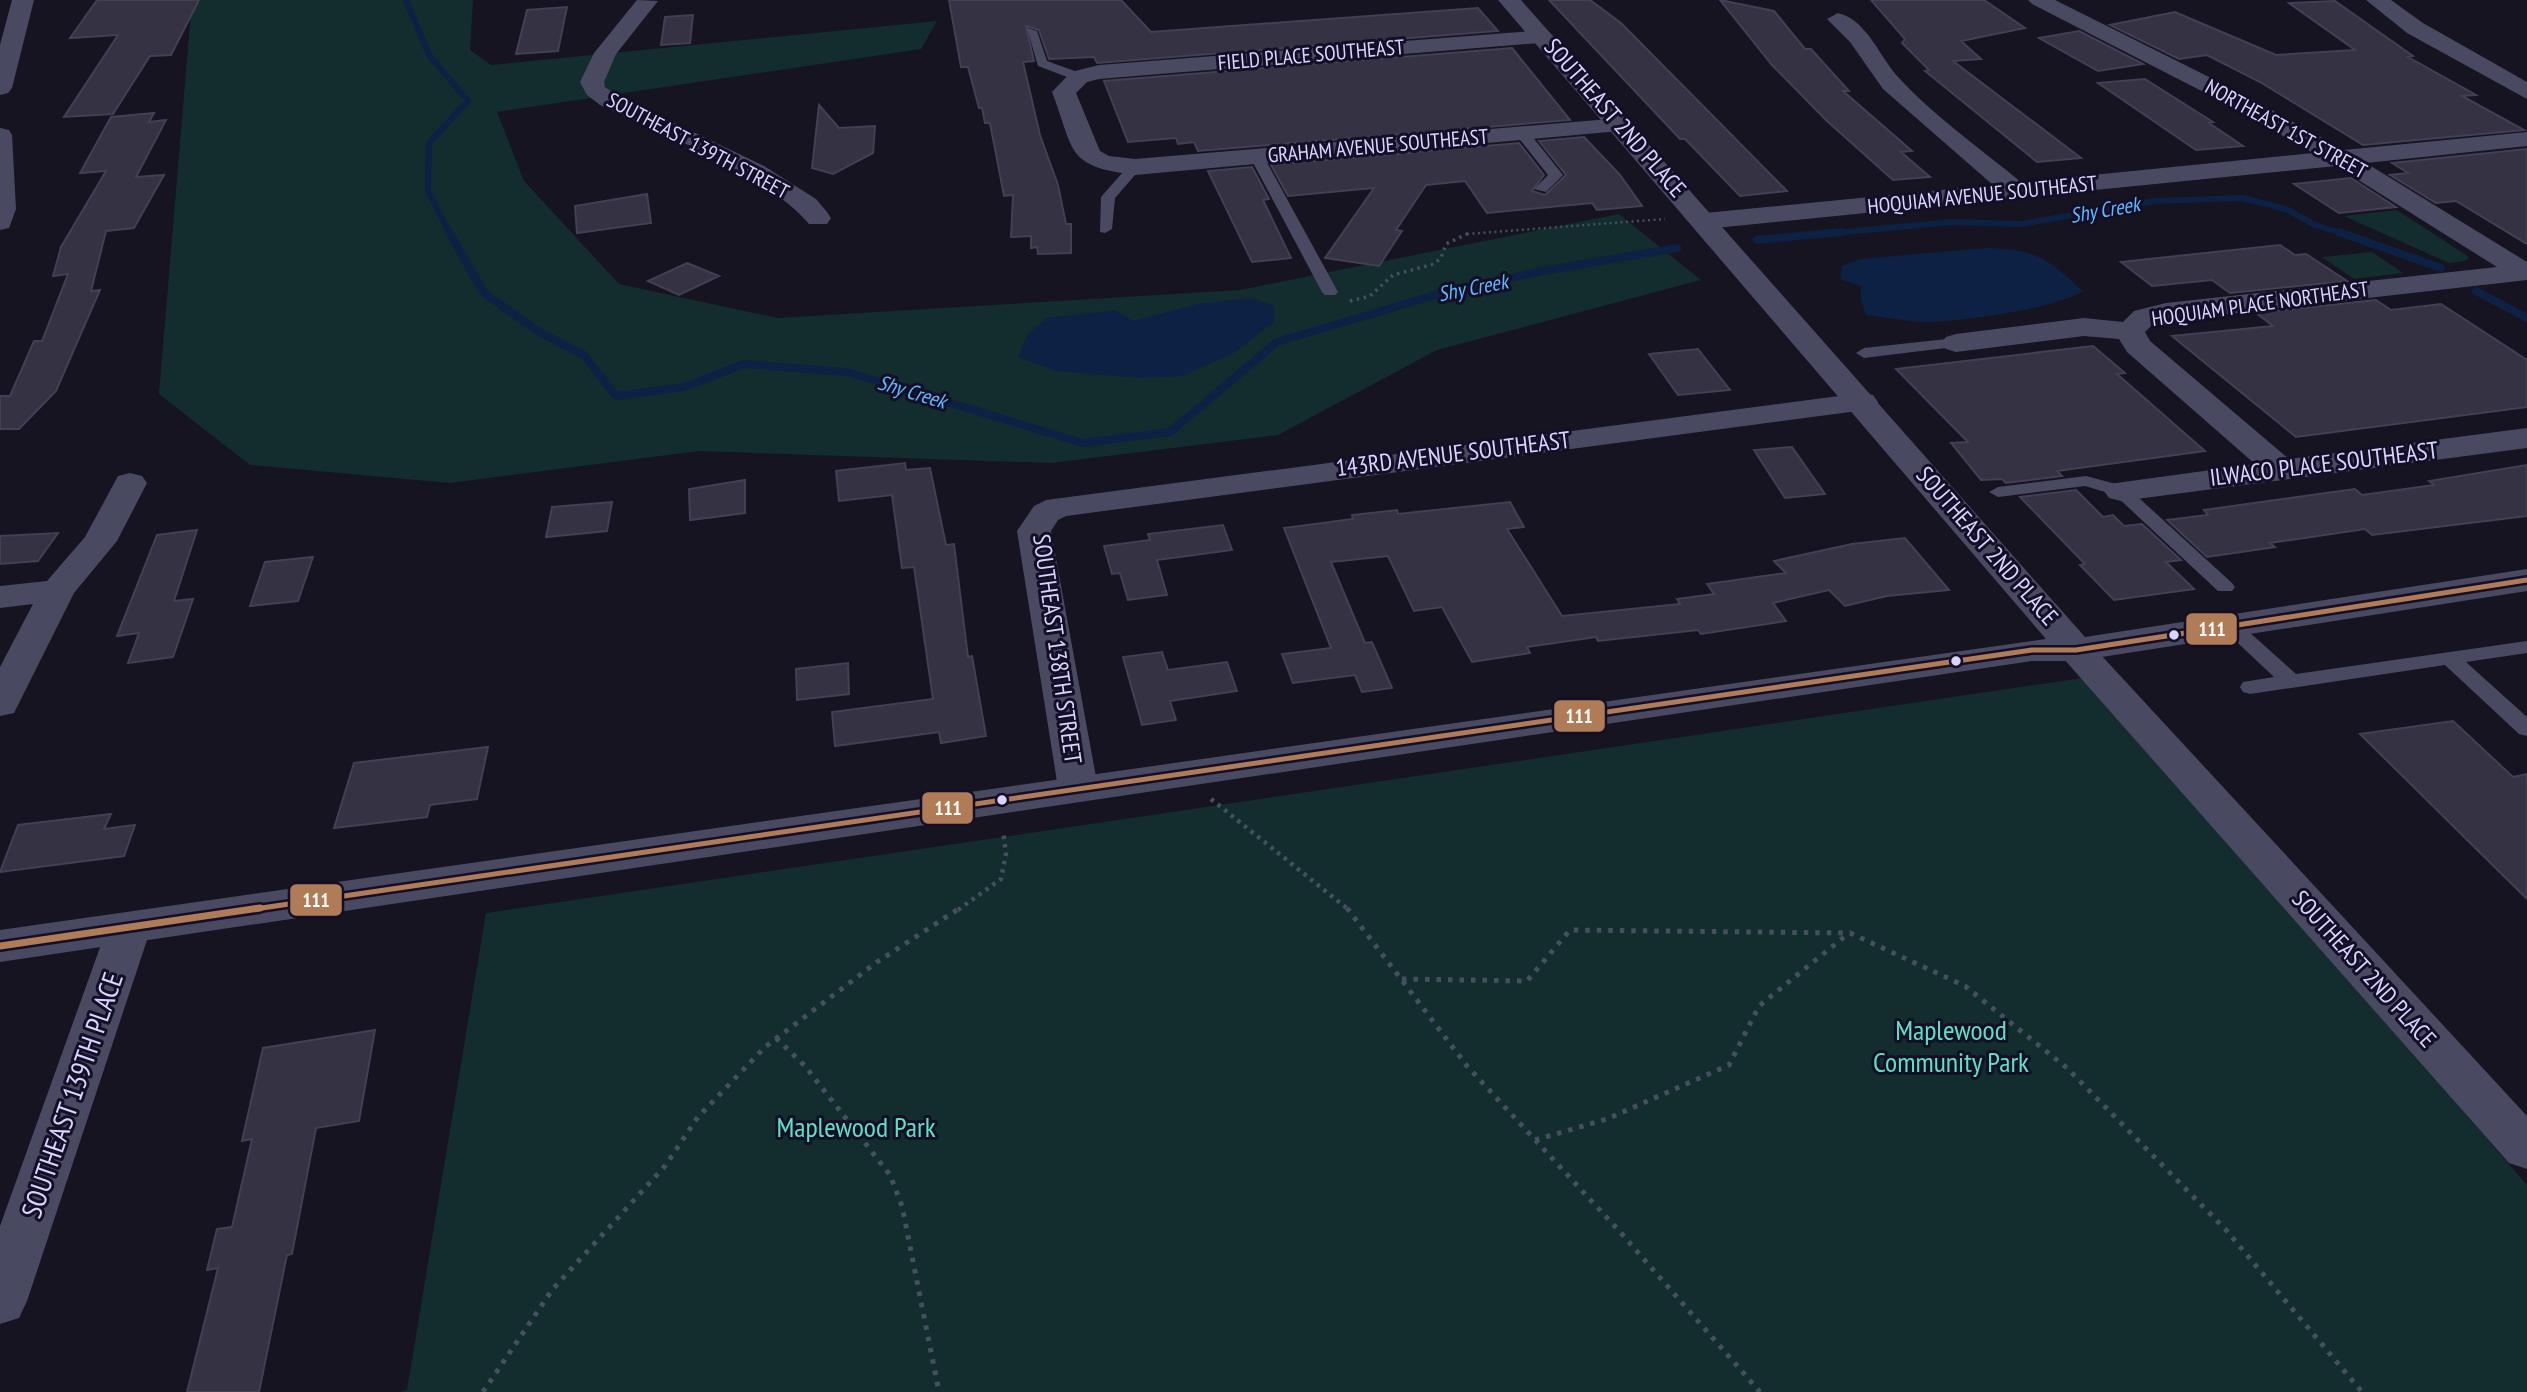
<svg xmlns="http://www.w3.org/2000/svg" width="2527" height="1392" viewBox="0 0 2527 1392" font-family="'PT Sans Narrow',sans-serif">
<rect width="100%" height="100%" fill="#161421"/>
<path fill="#132c2d" d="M192,0H473L470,50L491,65L937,21L921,49L497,112L524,181L619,284L777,318L1240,290L1619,214L1701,280L1437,350L1278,435L1051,463L699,451L450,483L250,465L159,394Z
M2397,210L2469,257L2465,261L2449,263L2344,216Z
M2372,252L2403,273L2354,279L2322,257Z
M2089,677L2527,1185V1392H400L407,1390L486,913Z"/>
<path fill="#0d2144" d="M1985,248C2036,249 2046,257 2083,291C2054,309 1972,319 1936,322C1913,323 1889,318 1866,315L1861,300V286L1840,279L1842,266L1860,259Z
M1251,298L1274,306L1275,321L1235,352L1183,376L1140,378L1056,371L1018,357L1028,334L1047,318L1115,310L1133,321L1198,304Z"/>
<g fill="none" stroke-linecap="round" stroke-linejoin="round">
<path stroke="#0d2144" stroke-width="6" d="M406,0L429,55L468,101L429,143L428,191L450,234
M1823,234L1952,222L2021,224L2154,201L2243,198L2286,209L2315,225L2345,234"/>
<path stroke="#0d2144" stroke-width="8" d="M449,232L484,293L539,332L584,355L616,396L684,387L744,364L847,372L1083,443L1170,432L1277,342L1432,296L1537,272L1677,248
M2339,232L2441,268
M1757,240L1842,232
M2476,291L2527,318"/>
</g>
<path fill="#343243" stroke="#433f54" stroke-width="2" d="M97,0H199L171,55L150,56L113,114L64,117L118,35L70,38Z
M949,0H1121L1151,32L1478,8L1498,31L1097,63L1094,57L1049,59L1039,30L1026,26L1034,61L1023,62L1040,135L1058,185L1066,224H1071V253L1038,254L1037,247L1031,248V236L1011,237L1013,195L1004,196L990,123H985L982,108H979L968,67H961Z
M1549,0H1590L1621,23L1787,191L1740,196L1685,139H1680Z
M1720,0L1774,11L1805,49H1811L1849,91H1843L1912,151L1901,152L1930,177L1893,180L1827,121L1772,65Z
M1871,0H1984L2025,28L1961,41L1981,59L1953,61L2081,158L2037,162L1925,71L1929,70L1902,43L1905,39Z
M2335,1L2413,56L2408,57L2476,95L2462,96L2524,130L2363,145L2260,82L2207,55L2179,59L2110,25L2175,12L2276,55L2355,50L2289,3Z
M567,7L558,51L516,54L527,10Z
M693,15L690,43L661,45L665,17Z
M2079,31L2143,64L2098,71L2039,38Z
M1512,48L1570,120L1198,151L1194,142L1178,144L1176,138L1128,142L1104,81Z
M2145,79L2213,122L2209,123L2243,146L2196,150L2098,83Z
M819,105L839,128L875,126L873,153L833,174L812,168Z
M154,113L149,122L166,120L136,177L164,175L134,228L106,231L91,291L100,290L56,391L19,429H0V396H10L34,341H42L68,274L53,276L61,247L106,171L80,173L111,117Z
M1584,137L1620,175L1642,206L1597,210L1592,203L1487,213L1465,181L1426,185L1396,230L1402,231L1379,266L1325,258L1374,188L1288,196L1271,165L1519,143L1544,175L1532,191L1545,195L1566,175L1539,141Z
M2527,149V244L2456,201L2436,203L2390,175L2408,173L2392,163Z
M1252,167L1269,199L1263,200L1291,258L1252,262L1208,171Z
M2351,178L2396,207L2339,213L2294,184Z
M647,194L651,223L577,233L575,206Z
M2280,245L2295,255L2306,254L2347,281L2230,293L2212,280L2152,286L2121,262Z
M687,263L719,276L679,295L648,281Z
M2376,300L2391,310L2441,304L2527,360V407L2296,437L2172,336L2273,326L2256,313Z
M2093,346L2125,373L2117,374L2205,451L2057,471L2062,476L2006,483L2002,479L1981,480L1951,443L1968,442L1896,369Z
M1698,349L1730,390L1678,395L1649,354Z
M1792,447L1825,494L1785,498L1754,450Z
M905,463L906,470L930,468L946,545L954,544L968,657L972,656L986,736L941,743L939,732L835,746L832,712L933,699L914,567L902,568L892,495L839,501L836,471Z
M2527,465V516L2372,535L2365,529L2270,543L2275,547L2207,557L2167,520L2208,515L2204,510L2355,489L2362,495L2434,485L2429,481Z
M745,480V513L690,520L689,489Z
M2076,490L2103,517L2113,515L2124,526L2142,524L2181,560L2166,562L2194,589L2114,600L2080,565L2085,564L2020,497Z
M612,502L607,531L546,537L552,507Z
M1510,502L1524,527L1507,529L1562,616L1680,604L1677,599L1714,594L1707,584L1786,573L1774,561L1852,544L1905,538L1949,590L1887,596L1845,606L1829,590L1773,603L1786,621L1701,634L1698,630L1598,641L1596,637L1527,647L1530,653L1472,662L1442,607L1414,611L1388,556L1331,562L1365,643L1372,642L1392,688L1362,692L1355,675L1293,683L1282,654L1331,648L1284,528L1353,519L1352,515L1397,510L1398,514Z
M1223,525L1232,550L1157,560L1167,595L1128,600L1120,573L1112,574L1104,546L1150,540L1148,534Z
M197,530L174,601L193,599L173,657L128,663L139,633L117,636L157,535Z
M58,533L38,561L0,564V536Z
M313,557L298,601L250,606L265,562Z
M1162,652L1168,670L1227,662L1237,691L1170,701L1176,720L1142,725L1123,657Z
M848,663L849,694L797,700L796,669Z
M2453,721L2513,777L2527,774V899L2360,734Z
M488,747L477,799L430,805L427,817L334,828L354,763Z
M111,814L104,829L135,825L124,856L0,872L18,825Z
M375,1030L359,1121L316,1128L292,1254L287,1255L259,1392H187L218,1268L207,1270L217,1229L232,1227L252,1139L242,1141L263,1048Z"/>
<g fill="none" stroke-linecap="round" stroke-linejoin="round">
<path stroke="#44505f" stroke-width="2.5" stroke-dasharray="2 3.5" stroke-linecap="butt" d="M1467,234L1665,219"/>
<path stroke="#44505f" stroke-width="3.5" stroke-dasharray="2.5 4.5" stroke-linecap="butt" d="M1350,301L1370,296L1393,275L1434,264L1441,258L1446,244L1471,232"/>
<path stroke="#44505f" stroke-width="4.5" stroke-dasharray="3.5 5" stroke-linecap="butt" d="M1211,799L1349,910
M958,910L1001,879L1006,854L1003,831"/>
<path stroke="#44505f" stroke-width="5" stroke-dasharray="4.5 7" stroke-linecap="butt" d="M1347,908L1467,1066L1621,1233L1760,1392
M1402,979L1527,981L1570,930L1850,933L1965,986L2067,1068L2226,1230L2362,1392
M776,1038L805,1066L890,1175L902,1206L939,1392
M1535,1140L1607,1119L1729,1065L1759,1006L1849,933
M483,1392L552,1290L665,1166L698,1117L765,1047L877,962L960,908"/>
<path fill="#4a4962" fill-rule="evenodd" d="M1027,28L1037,31L1047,61L1083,74V80H1075L1038,66Z
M1517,130H1527L1563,175L1546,192L1534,189L1548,175L1517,136Z
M1252,154L1264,157L1338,292L1335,295H1325L1322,292L1250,157Z
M1130,164L1142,167L1115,198L1112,229L1105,233L1100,232L1101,197Z
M1956,338L1962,340V346L1864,358L1856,353L1864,348Z
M2086,476L2127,487L2232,583L2235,587L2232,591H2218L2115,495L2085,486L1998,497L1989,492L1998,487Z
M2231,620L2238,622L2296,674L2527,641V653L2466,662L2527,717V736L2519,734L2445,665L2250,694L2243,692L2240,687L2243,682L2274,677L2224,630L2221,626L2224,622Z"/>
<path fill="#4a4962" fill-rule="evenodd" d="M12,0H34L12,88L8,93L0,95V45Z
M637,0L658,1L616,54L604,82L605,87L616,95L764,166L816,199L827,212L831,218L827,224H809C764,172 662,134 600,105L587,95L580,82L594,53Z
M2028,0H2055L2241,93L2344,150L2527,132V146L2366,163L2527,262V280L2166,321L2154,323L2145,332L2150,341L2289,459L2527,428V448L2121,501L2109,498L2104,491L2109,484L2255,464L2127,352L2119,339L2084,336L1956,352L1946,349L1941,343L1946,337L1956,334L2084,318L2123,322L2134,311L2166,303L2497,267L2336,166L1705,229L1696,227L1692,221L1696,215L1705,213L1993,185L1883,89L1850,42L1827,19L1838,13C1868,20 1880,59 1900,79C1933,115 1982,150 2021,182L2313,153L2225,103L2032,4Z
M2366,0H2391L2423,23L2527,82V99L2407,33Z
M1544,30L1555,37L1552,42L1099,79L1087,82L1076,93L1100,151L1109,156L1135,159L1621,118L1630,120L1633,125L1630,130L1135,175C1065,166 1075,152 1052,92L1071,72L1099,65Z
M0,128L9,130L12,135L16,209L9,228L0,230Z
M1862,393L1873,395L1878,402L1873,409L1066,516L1058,520L1051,531L1098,788L1092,798L1078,802L1064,798L1058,788L1017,531L1034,506L1046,500Z
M130,473L142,476L147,483L117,541L74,593L14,713L0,716V667L33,604L0,608V586L47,581L85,537L118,476Z
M2076,639L2089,642L2527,1116V1169L2509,1163L2063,658L2057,650L2063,642Z
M129,912L145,917L151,928L27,1301L19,1318L0,1324V1226L107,928L113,917Z"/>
<path fill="#4a4962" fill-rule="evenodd" d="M1498,0H1521L2085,637L2527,569V591L2076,661H2032L0,962V930L2046,639Z"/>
<g stroke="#130f26" stroke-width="10">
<path id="bus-1-far1" d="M248,910L2032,650H2076L2527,580"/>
</g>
<g stroke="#130f26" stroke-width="12">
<path id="bus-1" d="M0,946L260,908"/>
</g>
<use href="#bus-1-far1" stroke="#b07c57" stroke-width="5"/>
<use href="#bus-1" stroke="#b07c57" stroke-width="7"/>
</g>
<g fill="#d9d4ff" stroke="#130f26" stroke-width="2.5">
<circle cx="2174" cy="635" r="6"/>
<circle cx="1956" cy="661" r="6"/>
<circle cx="1002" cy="800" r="6"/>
</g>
<g text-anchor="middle" stroke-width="6" stroke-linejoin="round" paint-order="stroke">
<g font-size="21" fill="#d9d4ff" stroke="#130f26">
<text transform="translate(1311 55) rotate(-5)" y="7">FIELD PLACE SOUTHEAST</text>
<text transform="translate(2286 129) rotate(29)" y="7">NORTHEAST 1ST STREET</text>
<text transform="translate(698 146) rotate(28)" y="7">SOUTHEAST 139TH STREET</text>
<text transform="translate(1378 146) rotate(-5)" y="7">GRAHAM AVENUE SOUTHEAST</text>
<text transform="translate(1982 195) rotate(-6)" y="7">HOQUIAM AVENUE SOUTHEAST</text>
<text transform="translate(2260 304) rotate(-8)" y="7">HOQUIAM PLACE NORTHEAST</text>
</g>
<g font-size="21" font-style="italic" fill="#62b6ff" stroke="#130f26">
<text transform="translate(2105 210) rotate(-10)" y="7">Shy Creek</text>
<text transform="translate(1473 288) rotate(-11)" y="7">Shy Creek</text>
<text transform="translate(912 392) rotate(17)" y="7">Shy Creek</text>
</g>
<g font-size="24" fill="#d9d4ff" stroke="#130f26">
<text transform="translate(1615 118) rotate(49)" y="8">SOUTHEAST 2ND PLACE</text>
<text transform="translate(1453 454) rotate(-7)" y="8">143RD AVENUE SOUTHEAST</text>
<text transform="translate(2324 464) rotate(-7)" y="8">ILWACO PLACE SOUTHEAST</text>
<text transform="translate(1987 546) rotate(49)" y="8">SOUTHEAST 2ND PLACE</text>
<text transform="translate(1057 649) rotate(82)" y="8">SOUTHEAST 138TH STREET</text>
<text transform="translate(2364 969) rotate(48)" y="8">SOUTHEAST 2ND PLACE</text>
</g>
<g font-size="28" fill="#5fe0c0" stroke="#130f26">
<text x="1951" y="1040">Maplewood<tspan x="1951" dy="32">Community Park</tspan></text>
<text x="856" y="1137">Maplewood Park</text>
</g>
<g font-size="28" fill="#d9d4ff" stroke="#130f26">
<text transform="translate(72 1095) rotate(-71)" y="10">SOUTHEAST 139TH PLACE</text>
</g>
</g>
<g stroke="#130f26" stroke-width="2.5">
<rect x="2185" y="612" width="53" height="34" rx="7" fill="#b07c57"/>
<rect x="1553" y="699" width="53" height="34" rx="7" fill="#b07c57"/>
<rect x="921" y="791" width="53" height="34" rx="7" fill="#b07c57"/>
<rect x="289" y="883" width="54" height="34" rx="7" fill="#b07c57"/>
</g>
<g font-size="19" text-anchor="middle" font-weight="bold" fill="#fff">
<text x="2212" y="636">111</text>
<text x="1579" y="723">111</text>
<text x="948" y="815">111</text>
<text x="316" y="907">111</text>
</g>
</svg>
